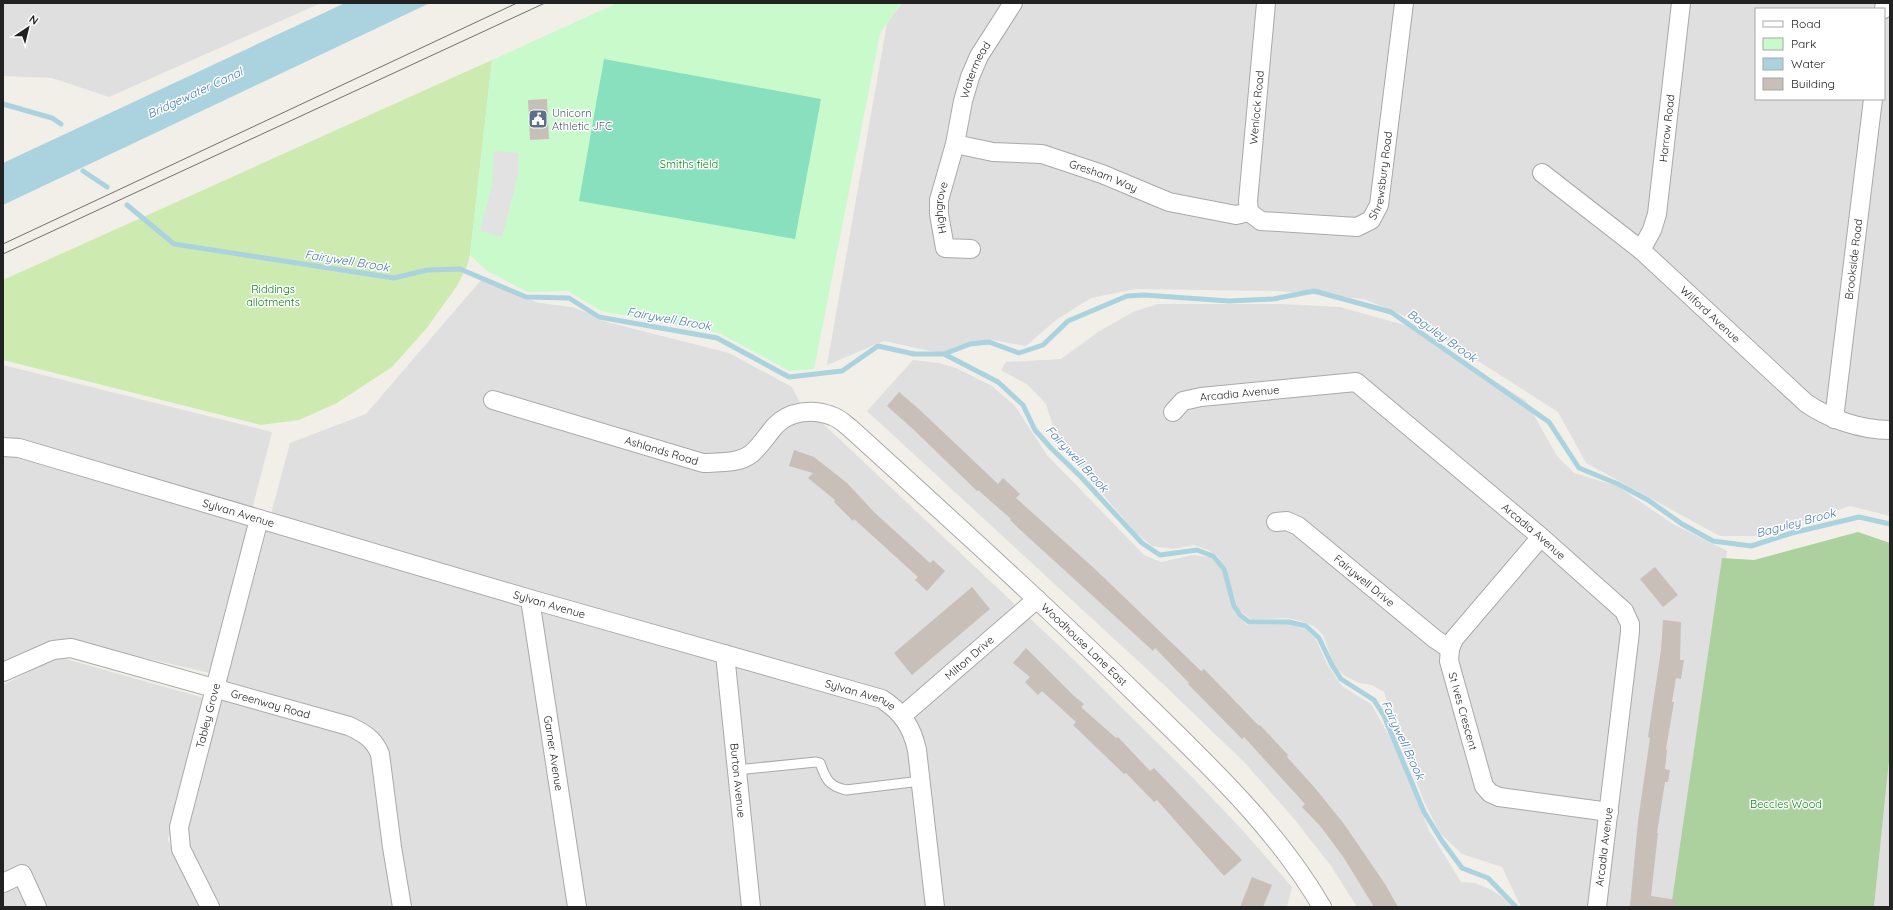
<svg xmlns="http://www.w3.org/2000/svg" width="1893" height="910" viewBox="0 0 1893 910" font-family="Quicksand,sans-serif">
<rect width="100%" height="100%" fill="#f2efe9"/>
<path fill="#e0dfdf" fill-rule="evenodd" d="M3,3H321L109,97L52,78L3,76Z
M902,3H1890V516L1850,506L1757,536H1720L1586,463L1558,412L1412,319L1364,299L1277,291L1136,289L1091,298L1056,320L1026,346L992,340L944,354L884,341L827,365L887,23ZM1756,9H1884V99H1756Z
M481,280L539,303L572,307L588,313L599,320L729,353L792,387L799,401L1073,659L1194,779L1245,833L1292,887L1287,907H221L185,836L290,443L366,414Z
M1158,304H1281L1340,307L1408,326L1526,401L1557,456L1574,473L1617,486L1673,524L1727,551L1679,907H1521L1502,867L1462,854L1440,833L1425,803L1396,732L1384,692L1372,685L1359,683L1345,676L1335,667L1323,635L1314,626L1301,621L1287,618L1252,620L1238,609L1225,567L1217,556L1208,550L1194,545L1173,549L1152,546L1135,532L1058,442L1046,404L1028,385L1001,370L1006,362L1061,359L1098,332L1133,312Z
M913,360L939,363L956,368L992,386L1015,406L1047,455L1144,555L1161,562L1193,555L1210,557L1222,569L1234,612L1247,625L1288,624L1305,629L1315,638L1328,666L1342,686L1371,704L1394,744L1429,830L1461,882L1475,883L1492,890L1502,897L1512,907H1357L1331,866L1295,820L1245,763L1163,684L867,411Z
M3,365L272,432L210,673L63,639L3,666Z
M59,657L204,698L168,840L201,907H3V685Z
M1890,751V907H1874Z"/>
<path fill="#cdebb0" d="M492,60L470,255L467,266L457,286L426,329L392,367L337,403L299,420L261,425L3,360V280Z"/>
<path fill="#add19e" d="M1858,532L1890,543V751L1874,907H1671L1722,558L1754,560Z"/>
<path fill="#c8facc" d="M617,3H901L880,34L814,369L790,371L719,333L601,311L568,291L527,292L486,270L470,255L492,60Z"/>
<path fill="#88e0be" d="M604,59L821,99L795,239L579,201Z"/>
<path fill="#e2e2e2" d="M494,151L519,153L518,176L502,237L480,231L492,185Z"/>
<path fill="#aad3df" d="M345,3H430L3,205V163Z"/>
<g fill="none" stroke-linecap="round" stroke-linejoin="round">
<path stroke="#aad3df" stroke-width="5" d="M3,104L52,118L61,124
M83,171L107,187
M127,205L174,244L394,278L427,270L460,269L526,297L569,298L599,317L717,338L789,377L842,371L878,346L914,354H944L998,382L1023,405L1035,430L1051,448L1081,477L1142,543L1160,555L1197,550L1213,556L1224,569L1234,606L1240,615L1249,622H1289L1306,626L1319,638L1332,665L1341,679L1374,700L1384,716L1424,812L1442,841L1462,868L1488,878L1516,907
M944,354L970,344L989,342L1019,353L1043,345L1068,321L1127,296L1144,295L1229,301L1273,299L1314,291L1391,312L1549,422L1579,468L1618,484L1648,500L1682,524L1713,541L1751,546L1792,533L1859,517L1890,524"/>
</g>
<path fill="#c7bfb8" d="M547,99L549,139L530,140L528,100Z
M899,392L921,411L998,484L1003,478L1020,494L1016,498L1096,570L1201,671L1204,669L1259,726L1260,725L1288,755L1287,757L1315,788L1344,824L1385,884L1398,907H1374L1344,858L1321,827L1302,807L1305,804L1244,737L1242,739L1188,684L1189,683L1155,648L1153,651L1129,629L1028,537L1010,520L1011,519L978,490L977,491L914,430L887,406Z
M794,450L814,457L847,483L875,513L930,563L933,560L945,571L927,591L915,580L918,577L854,519L853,521L834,502L835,500L808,478L813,473L789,466Z
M1655,567L1678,595L1663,607L1640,579Z
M972,587L990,609L912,675L894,653Z
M1663,620L1681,622L1680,660H1684L1681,679L1676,678L1672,702H1674L1666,749L1667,750L1665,769L1670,770L1668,782H1665L1657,833H1658L1651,896L1676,900V907H1639L1630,906L1638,821L1650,738L1648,737L1661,650Z
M1026,648L1074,696L1084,704L1081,707L1116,738L1118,737L1150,771L1154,768L1242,860L1224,876L1157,800L1154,802L1126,773L1124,774L1073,725L1076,722L1042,691L1038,695L1025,682L1030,677L1013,663Z
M1252,877L1272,885L1263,907H1240Z"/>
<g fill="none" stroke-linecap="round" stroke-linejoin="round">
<g stroke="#a9a9a9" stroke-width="11">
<path id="service" d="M736,770L816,762L820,763C826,780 829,786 846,790L921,781"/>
</g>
<g stroke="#a9a9a9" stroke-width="20">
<g id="minor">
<path d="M1884,9L1885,3"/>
<path id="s1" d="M955,144L993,152L1042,154L1102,174L1169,202L1236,215L1249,212"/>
<path id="s2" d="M1542,173L1641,250L1806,403C1829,419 1861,430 1890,430"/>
<path id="s3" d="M1249,212L1261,221L1357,227L1371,220L1379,205L1404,3"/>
<path id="s4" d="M1249,212L1248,201L1266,3"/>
<path id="s5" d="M971,249L945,248L939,214V200L955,144L963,101L970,77L979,56L1013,3"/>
<path id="s6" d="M1641,250L1652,230L1657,214L1681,3"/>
<path id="s7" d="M493,400L703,463C718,462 738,464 751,454C760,447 767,435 775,426C789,411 813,408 832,416C839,418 845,424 850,428C947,516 1044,604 1138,696C1204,761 1275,826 1322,907"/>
<path id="s8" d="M1173,412L1183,401L1201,397L1356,382L1541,537L1624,611L1630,624V632L1597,907"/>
<path id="s9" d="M1834,419L1873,99"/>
<path id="s10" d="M3,447L19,448L530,599L882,699C902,712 912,727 917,750L935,907"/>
<path id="s11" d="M1276,522L1287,521L1298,526L1435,639L1450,649"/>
<path id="s12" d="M1541,537L1454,639L1450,649L1449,661L1484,786L1490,793L1499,797L1609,812"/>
<path id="s13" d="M530,599L577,907"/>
<path id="s14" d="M725,654L751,907"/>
<path id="s15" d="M3,672L53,650L71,648L349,726C364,733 374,739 380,754L392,847L402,907"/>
<path id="s16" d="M902,716L1037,599"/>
<path d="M3,883L22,874L37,907"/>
<path id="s17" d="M210,907L181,849L179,827L259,519"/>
</g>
</g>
<use href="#service" stroke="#fff" stroke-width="9"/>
<use href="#minor" stroke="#fff" stroke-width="18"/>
<path stroke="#707070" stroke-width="1" d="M3,244L517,3
M3,254L545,3"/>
</g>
<defs>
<g id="civic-square" transform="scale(1)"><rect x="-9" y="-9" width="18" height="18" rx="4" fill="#5c6f8a" stroke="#fff"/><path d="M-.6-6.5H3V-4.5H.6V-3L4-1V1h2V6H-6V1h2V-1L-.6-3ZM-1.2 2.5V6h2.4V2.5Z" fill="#fff"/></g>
</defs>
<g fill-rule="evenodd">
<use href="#civic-square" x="538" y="119"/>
</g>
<g text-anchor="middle" stroke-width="3" stroke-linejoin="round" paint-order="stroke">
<g font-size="11" fill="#222" stroke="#fff">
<text dy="4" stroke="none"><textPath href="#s5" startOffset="210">Watermead</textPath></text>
<text dy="4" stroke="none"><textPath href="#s4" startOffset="105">Wenlock Road</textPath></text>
<text dy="4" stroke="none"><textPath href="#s6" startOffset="126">Harrow Road</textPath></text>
<text dy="4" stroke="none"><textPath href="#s3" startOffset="173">Shrewsbury Road</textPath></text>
<text dy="4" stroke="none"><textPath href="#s1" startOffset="153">Gresham Way</textPath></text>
<text dy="4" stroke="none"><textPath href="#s5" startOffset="67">Highgrove</textPath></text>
<text dy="4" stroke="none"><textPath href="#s9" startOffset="161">Brookside Road</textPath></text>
<text dy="4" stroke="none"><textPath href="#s2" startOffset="220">Wilford Avenue</textPath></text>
<text dy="4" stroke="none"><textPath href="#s8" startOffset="72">Arcadia Avenue</textPath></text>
<text dy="4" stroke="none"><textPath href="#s7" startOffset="176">Ashlands Road</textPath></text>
<text dy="4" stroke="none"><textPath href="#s10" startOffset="245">Sylvan Avenue</textPath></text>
<text dy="4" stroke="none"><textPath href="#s8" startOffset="421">Arcadia Avenue</textPath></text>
<text dy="4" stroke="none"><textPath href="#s11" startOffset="109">Fairywell Drive</textPath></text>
<text dy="4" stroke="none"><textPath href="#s10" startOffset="569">Sylvan Avenue</textPath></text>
<text dy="4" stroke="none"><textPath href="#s7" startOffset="708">Woodhouse Lane East</textPath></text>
<text dy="4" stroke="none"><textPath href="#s16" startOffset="89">Milton Drive</textPath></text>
<text dy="4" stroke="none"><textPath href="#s10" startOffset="893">Sylvan Avenue</textPath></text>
<text dy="4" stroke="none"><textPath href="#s15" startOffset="280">Greenway Road</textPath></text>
<text dy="4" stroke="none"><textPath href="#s12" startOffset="209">St Ives Crescent</textPath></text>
<text dy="4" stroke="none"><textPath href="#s17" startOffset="202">Tabley Grove</textPath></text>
<text dy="4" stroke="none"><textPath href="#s13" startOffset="156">Garner Avenue</textPath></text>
<text dy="4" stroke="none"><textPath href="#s14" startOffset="127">Burton Avenue</textPath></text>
<text transform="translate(1604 847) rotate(-83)" y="4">Arcadia Avenue</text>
</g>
<g font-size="11" fill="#4e5e75" stroke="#fff" text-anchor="start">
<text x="552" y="117">Unicorn<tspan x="552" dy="13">Athletic JFC</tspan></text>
</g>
<g font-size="11" fill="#0c8416" stroke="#fff">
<text x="689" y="168">Smiths field</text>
<text x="273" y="293">Riddings<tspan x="273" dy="13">allotments</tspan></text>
<text x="1786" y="808">Beccles Wood</text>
</g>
<g font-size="12" font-style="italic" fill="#4a7aab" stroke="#fff">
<text transform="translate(195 93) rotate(-25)" y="4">Bridgewater Canal</text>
<text transform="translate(347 261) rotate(9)" y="4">Fairywell Brook</text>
<text transform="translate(669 319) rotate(10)" y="4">Fairywell Brook</text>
<text transform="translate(1442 336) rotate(35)" y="4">Baguley Brook</text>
<text transform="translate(1077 459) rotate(47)" y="4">Fairywell Brook</text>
<text transform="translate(1796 523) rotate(-15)" y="4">Baguley Brook</text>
<text transform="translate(1403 740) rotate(65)" y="4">Fairywell Brook</text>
</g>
</g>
<rect width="1893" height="910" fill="none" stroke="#222222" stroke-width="8"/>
<rect x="1755" y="8" width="130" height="92" fill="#ffffff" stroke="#a7a7a7"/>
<rect x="1763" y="21" width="20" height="6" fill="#ffffff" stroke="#a7a7a7"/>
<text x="1791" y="28" font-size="12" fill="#222222">Road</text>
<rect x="1763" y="38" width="20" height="12" fill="#c8facc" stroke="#a7a7a7"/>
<text x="1791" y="48" font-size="12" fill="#222222">Park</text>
<rect x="1763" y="58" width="20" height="12" fill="#aad3df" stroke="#a7a7a7"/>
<text x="1791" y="68" font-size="12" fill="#222222">Water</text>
<rect x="1763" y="78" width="20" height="12" fill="#c7bfb8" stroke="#a7a7a7"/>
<text x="1791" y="88" font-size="12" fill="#222222">Building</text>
<g transform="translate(28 28) rotate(35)" stroke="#ffffff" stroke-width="3" paint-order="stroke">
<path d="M0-3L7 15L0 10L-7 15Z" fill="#222222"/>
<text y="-6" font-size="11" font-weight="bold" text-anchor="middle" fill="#222222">N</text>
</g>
</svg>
